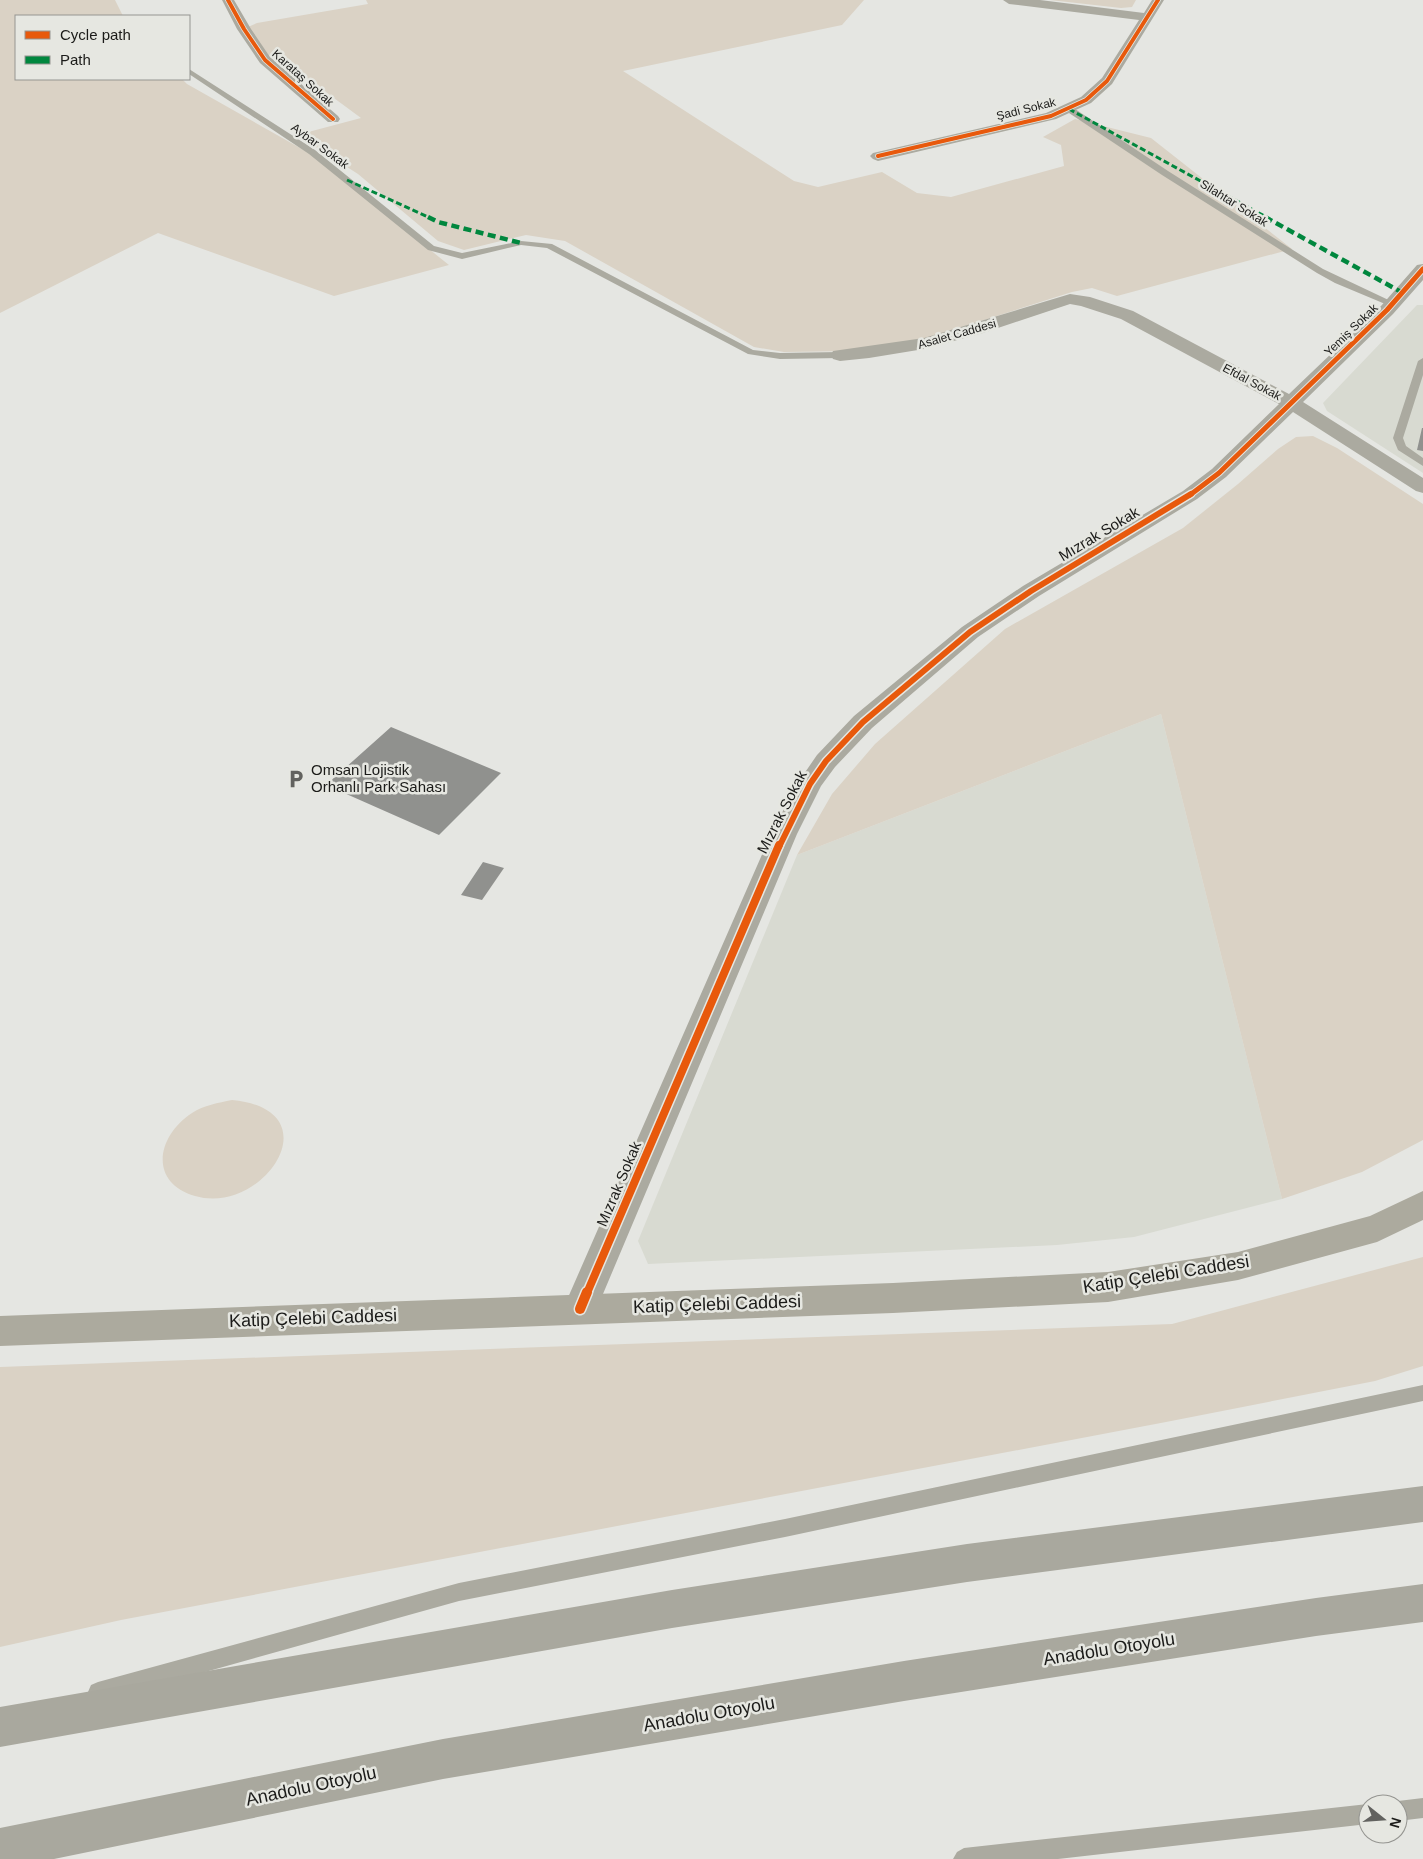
<svg xmlns="http://www.w3.org/2000/svg" width="1423" height="1859" viewBox="0 0 1423 1859" font-family="Arial,sans-serif">
<rect width="100%" height="100%" fill="#e5e6e2"/>
<path fill="#d8dad1" d="M1417,305H1423V473L1327,411L1323,403Z
M1161,714L1282,1199L1134,1237L1057,1245L648,1264L638,1241L797,855Z"/>
<path fill="#dad2c5" d="M0,0H115L123,16H16V79H182L187,84L309,153L449,265L334,296L158,233L0,313Z
M366,0H864L842,25L623,71L794,181L818,187L882,172L917,193L951,197L1064,166L1061,145L1043,137L1075,119L1151,138L1292,249L1117,296L1092,288L1072,292L915,342L854,351L784,352L754,347L565,241L526,235L464,250L438,241L358,174L297,135L361,118L277,56L270,57L248,27L257,23L368,4Z
M1050,0H1136L1132,7L1121,8Z
M1313,436L1337,448L1423,504V1140L1362,1172L1282,1199L1161,714L797,855L832,794L875,744L1005,629L1183,528L1238,484L1278,449L1296,437Z
M232,1100C335,1110 263,1216 195,1196C148,1182 157,1136 192,1113C204,1105 218,1103 232,1100Z
M1423,1257V1366L1375,1381L1166,1422L121,1620L0,1647V1367L1172,1324Z"/>
<path fill="#90918e" d="M1422,428H1423V451L1417,450Z
M391,727L501,773L439,835L326,785Z
M483,862L504,868L482,900L461,895Z"/>
<g fill="none" stroke-linecap="round" stroke-linejoin="round">
<path fill="#abaaa0" fill-rule="evenodd" d="M189,69L315,150L434,246L462,253L521,241L552,244L753,350L780,353L840,352L845,355L840,358L780,359L748,354L547,248L521,245L462,259L428,250L309,154L189,74Z
M1066,107H1072L1168,171L1323,269L1397,304L1396,306H1390L1335,283L1317,273L1162,175L1066,111Z
M1423,358V375L1403,438L1406,446L1423,458V466L1398,450L1393,438L1418,361Z
M1423,1385V1401L785,1537L459,1601L98,1702L91,1699L88,1692L91,1685L98,1682L459,1583L785,1519Z
M1423,1798V1818L1398,1821V1804H1391L1398,1801Z
M1368,1804V1824L1058,1859H953L957,1852L964,1848Z"/>
<path fill="#abaaa0" fill-rule="evenodd" d="M222,0H234L251,29L270,57L338,116L340,119L338,122H328L260,63L237,29Z
M1003,0H1040L1144,13L1152,0H1164L1112,84L1091,103L1056,119L878,161L873,159L870,156L873,153L1046,113L1081,97L1102,78L1139,20L1009,4Z
M1423,264V280L1393,314L1303,402L1423,478V493L1416,491L1293,412L1226,477L1197,499L1039,596L978,637L872,728L835,767L821,786L797,834L592,1320L580,1324L568,1320L563,1309L771,834L797,784L817,755L854,716L962,627L1023,586L1183,491L1212,469L1279,404L1121,319L1081,306L1070,304L983,333L924,349L869,358L840,361L833,359L831,355L833,351L924,338L1070,294L1090,297L1133,311L1289,394L1381,306L1417,265Z"/>
<path fill="#acaa9e" fill-rule="evenodd" d="M1423,1191V1220L1377,1242L1238,1280L1108,1302L893,1313L0,1346V1316L893,1283L1108,1272L1238,1252L1370,1216Z"/>
<path fill="#a9a89e" fill-rule="evenodd" d="M1423,1486V1522L967,1582L672,1628L0,1747V1707L672,1590L967,1544Z
M1423,1584V1622L1316,1636L904,1701L443,1779L54,1859H0V1828L443,1739L904,1661L1316,1598Z"/>
<path stroke="#00873e" stroke-width="3" stroke-dasharray="6 3" stroke-linecap="butt" d="M1069,109L1268,218
M347,180L430,218"/>
<path stroke="#00873e" stroke-width="4.5" stroke-dasharray="8 4.5" stroke-linecap="butt" d="M428,217L438,222L521,243
M1265,217L1403,293"/>
<g stroke="#e6e7e1" stroke-width="5.5">
<path id="cycleway-far4" d="M228,0L244,29L265,60L333,119
M878,156L1051,116L1086,100L1107,81L1158,0"/>
</g>
<g stroke="#e6e7e1" stroke-width="7">
<path id="cycleway-far3" d="M1190,495L1219,473L1387,310L1423,269"/>
</g>
<g stroke="#e6e7e1" stroke-width="9">
<path id="cycleway-far2" d="M779,847L810,784L826,761L863,722L970,632L1031,591L1191,494"/>
</g>
<g stroke="#e6e7e1" stroke-width="11">
<path id="cycleway-far1" d="M587,1293L779,845"/>
</g>
<g stroke="#e6e7e1" stroke-width="13">
<path id="cycleway" d="M580,1309L587,1292"/>
</g>
<use href="#cycleway-far4" stroke="#e8590c" stroke-width="4"/>
<use href="#cycleway-far3" stroke="#e8590c" stroke-width="5"/>
<use href="#cycleway-far2" stroke="#e8590c" stroke-width="6"/>
<use href="#cycleway-far1" stroke="#e8590c" stroke-width="8"/>
<use href="#cycleway" stroke="#e8590c" stroke-width="10"/>
</g>
<defs>
<g id="parking-bare" transform="scale(1.5)"><path d="M-3.5-5.5H1a3.5 3.5 0 0 1 0 7H-1V5.5H-3.5ZM-1-3.4V-.6H.8a1.4 1.4 0 0 0 0-2.8Z" fill="#62625f" stroke="#e6e7e1" stroke-width="2.5" paint-order="stroke"/></g>
</defs>
<g fill-rule="evenodd">
<use href="#parking-bare" x="296" y="779"/>
</g>
<g text-anchor="middle" stroke-width="5" stroke-linejoin="round" paint-order="stroke">
<g font-size="12" fill="#1b1b19" stroke="#e6e7e1">
<text transform="translate(303 78) rotate(42)" y="4">Karataş Sokak</text>
<text transform="translate(1026 109) rotate(-14)" y="4">Şadi Sokak</text>
<text transform="translate(320 146) rotate(36)" y="4">Aybar Sokak</text>
<text transform="translate(1234 203) rotate(32)" y="4">Silahtar Sokak</text>
<text transform="translate(1351 330) rotate(-44)" y="4">Yemiş Sokak</text>
<text transform="translate(957 334) rotate(-16)" y="4">Asalet Caddesi</text>
<text transform="translate(1252 382) rotate(28)" y="4">Efdal Sokak</text>
</g>
<g font-size="15" fill="#1b1b19" stroke="#e6e7e1">
<text transform="translate(1099 534) rotate(-31)" y="5">Mızrak Sokak</text>
<text transform="translate(782 812) rotate(-63)" y="5">Mızrak Sokak</text>
<text transform="translate(619 1184) rotate(-67)" y="5">Mızrak Sokak</text>
</g>
<g font-size="15" fill="#1b1b19" stroke="#e6e7e1" text-anchor="start">
<text x="311" y="775">Omsan Lojistik<tspan x="311" dy="17">Orhanlı Park Sahası</tspan></text>
</g>
<g font-size="18" fill="#1b1b19" stroke="#e6e7e1">
<text transform="translate(1166 1274) rotate(-9)" y="6">Katip Çelebi Caddesi</text>
<text transform="translate(717 1304) rotate(-2)" y="6">Katip Çelebi Caddesi</text>
<text transform="translate(313 1318) rotate(-2)" y="6">Katip Çelebi Caddesi</text>
<text transform="translate(1109 1649) rotate(-9)" y="6">Anadolu Otoyolu</text>
<text transform="translate(709 1714) rotate(-10)" y="6">Anadolu Otoyolu</text>
<text transform="translate(311 1786) rotate(-12)" y="6">Anadolu Otoyolu</text>
</g>
</g>
<rect x="15" y="15" width="175" height="65" fill="#e6e7e1" stroke="#959591"/>
<rect x="25" y="31" width="25" height="8" fill="#e8590c" stroke="#959591"/>
<text x="60" y="40" font-size="15" fill="#1b1b19">Cycle path</text>
<rect x="25" y="56" width="25" height="8" fill="#00873e" stroke="#959591"/>
<text x="60" y="65" font-size="15" fill="#1b1b19">Path</text>
<g transform="translate(1383 1819) rotate(107)"><circle r="24" fill="#e6e7e1" stroke="#959591"/>
<path d="M0-4L9 19L0 12L-9 19Z" fill="#62625f"/>
<text y="-8" font-size="14" font-weight="bold" text-anchor="middle" fill="#1b1b19">N</text>
</g>
</svg>
